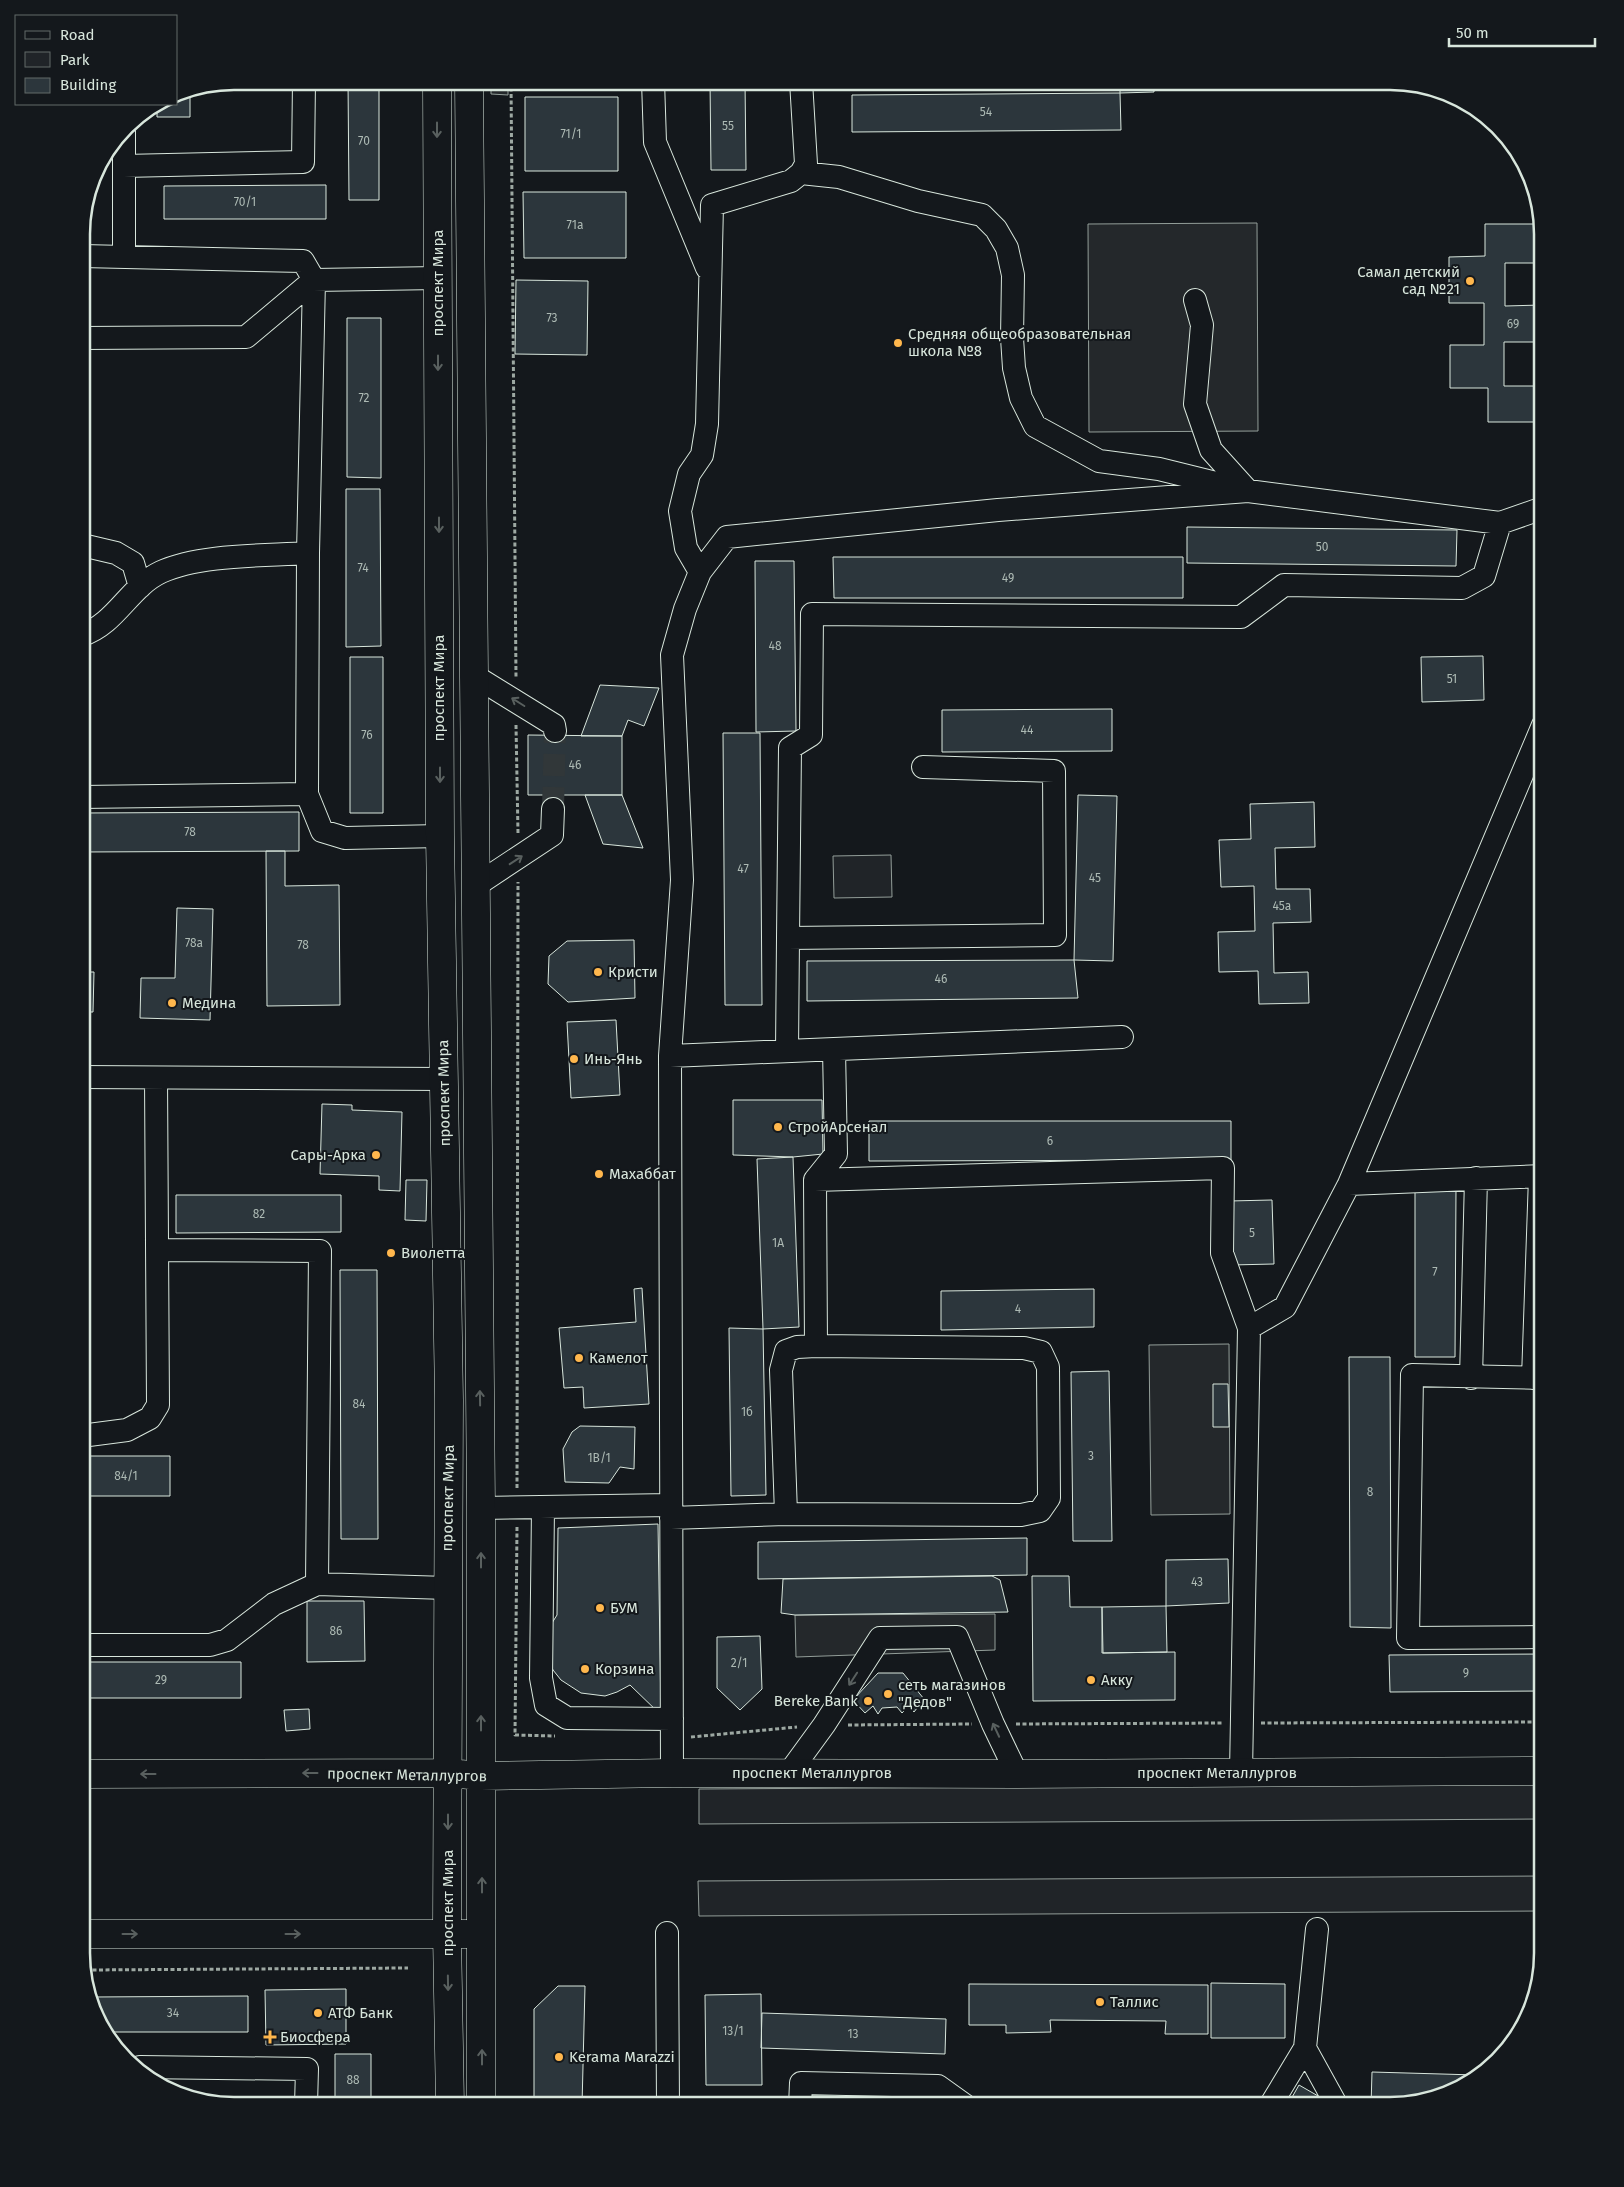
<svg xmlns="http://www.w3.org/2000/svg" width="1624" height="2187" viewBox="0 0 1624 2187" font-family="'Fira Sans',sans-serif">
<rect width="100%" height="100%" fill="#14181c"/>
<path fill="#202428" stroke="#939e99" d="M891,855L892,897L834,898L833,856Z
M1543,1784V1819L699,1824V1789Z
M1543,1876V1911L699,1916L698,1881Z"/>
<path fill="#24282b" stroke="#939e99" d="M491,81H508V95L491,94Z
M1257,223L1258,431L1089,432L1088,224Z
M1229,1344L1230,1514L1151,1515L1149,1345Z
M995,1614V1650L796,1657L795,1615Z"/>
<path fill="#2c363c" stroke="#d8e6dc" d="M348,81H379V200H349Z
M710,81H745L746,170H711Z
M1120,81H1154V92L1120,93Z
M190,90V117H157V104H176V93Z
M1120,93L1121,130L852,132V95Z
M525,97H618V171H525Z
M326,185V219H164V186Z
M523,192H626V258H524Z
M1485,224H1540V263H1505V306L1542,305V342H1504V386H1540V422H1488V388H1450V345H1484V303H1449V257L1485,256Z
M516,280L588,281L587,355L515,354Z
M347,318H381V478L347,477Z
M346,489H380L381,646L346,647Z
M1187,527L1457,530L1456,566L1187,563Z
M833,557H1183V598H834Z
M755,561H794L796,731L756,732Z
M1483,656L1484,700L1422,702L1421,657Z
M350,657H383V813H350Z
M600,685L659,688L644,726L628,720L622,736H581Z
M1112,709V751L942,752V710Z
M723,733H760L762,1005H725Z
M528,735L622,736V795H528Z
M585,795H622L643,848L603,844Z
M1078,795L1117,796L1113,961L1074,960Z
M1314,802L1315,847L1275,848L1276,889H1310L1311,922L1273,923L1274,973L1308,972L1309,1003L1259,1004L1258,971L1219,972L1218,932L1255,931L1254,886L1221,887L1219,840L1251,839L1250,804Z
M299,812V851L81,852V813Z
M266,851H285V886L339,885L340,1005L267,1006Z
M177,908L213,909L210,1020L140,1018L141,978H175Z
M634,940L635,998L568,1002L548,984L549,956L567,941Z
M1074,960L1078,998L807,1001V961Z
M81,972H94L93,1012H81Z
M616,1020L620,1095L571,1098L567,1022Z
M733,1100H822L823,1154L793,1157L733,1155Z
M322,1104L352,1105V1110L402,1112L400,1191L379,1190V1176L320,1174Z
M869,1121H1231V1160L869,1161Z
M793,1157L799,1327L763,1329L757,1159Z
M406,1180H427L426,1221L405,1220Z
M1415,1188H1456L1455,1357H1415Z
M176,1195H341V1232L176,1233Z
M1272,1200L1274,1264L1231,1265L1229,1201Z
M340,1270H377L378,1539H341Z
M642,1288L649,1404L584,1408L583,1387L564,1388L559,1328L636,1322L634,1289Z
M1094,1289V1327L941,1330V1291Z
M729,1328L763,1329L766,1495L731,1496Z
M1349,1357H1390L1391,1628L1350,1627Z
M1109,1371L1112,1541H1073L1071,1372Z
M1213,1384H1228L1229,1427H1213Z
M580,1426L635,1427L634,1469L620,1467L609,1483L565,1482L563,1449L572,1432Z
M81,1456H170V1496H81Z
M658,1524L661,1715L630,1685L617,1692L605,1696L581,1693L561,1680L553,1670L549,1659L552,1623L557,1615L558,1528Z
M1027,1538V1575L758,1579V1542Z
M1228,1559L1229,1603L1166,1606V1560Z
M992,1576L1000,1580L1008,1612L795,1615L781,1613L783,1579Z
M1032,1576H1069L1070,1607H1102V1653L1175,1652V1700L1033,1701Z
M307,1601H364L365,1661L307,1662Z
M1166,1606L1167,1652L1103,1653L1102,1607Z
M760,1636L762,1689L740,1710L717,1688V1637Z
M1543,1654V1691L1390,1692L1389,1655Z
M81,1662H241V1698H81Z
M878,1673H903L924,1699L914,1712L909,1706L902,1713L897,1707L882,1708L878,1714L873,1706L865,1713L853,1700Z
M309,1709L310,1729L286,1731L284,1710Z
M1211,1983L1285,1984V2038H1211Z
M969,1984L1208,1985V2034H1165L1166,2021L1050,2020L1051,2032L1006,2033V2025H969Z
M558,1986H585L582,2106H534V2009Z
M346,1989V2044L266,2045L265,1990Z
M761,1994L762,2085H706L705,1995Z
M248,1996V2032H105L102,2029L93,1997Z
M762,2013L946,2019L945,2054L761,2048Z
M335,2054H371V2105H335Z
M1372,2072L1476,2075L1466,2085L1390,2106H1371Z
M1299,2085L1332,2104L1331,2106H1287Z"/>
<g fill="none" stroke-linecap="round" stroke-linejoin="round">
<path stroke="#313739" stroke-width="22" stroke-dasharray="22 11" stroke-linecap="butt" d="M553,809L555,731"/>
<g stroke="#d8e6dc" stroke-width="24">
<path id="minor" d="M653,81L655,142L707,268
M124,166L303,162L304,81
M801,173L839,177L918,201L982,215L996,229L1007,248L1013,275L1012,338L1014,368L1021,398L1035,426L1099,461L1159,469L1248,491L1211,450L1195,404L1202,325L1195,300
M124,256V132
M438,278L314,280L308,553L307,794L322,831L345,838L440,836
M82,338L246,337L314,280L303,261L82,256
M82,545L116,553L133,563L140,587
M700,572L686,548L680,511L689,474L702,455L707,424L712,205L791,181L801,173L806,164L801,81
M82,635C116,624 129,587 161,572C200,554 265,556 308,553
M473,675L554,725L555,731
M81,797L307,794
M475,886L552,835L553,809
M788,938L790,748L811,735L812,614L1241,617L1284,585L1462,588L1484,576L1500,523
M787,1051L788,938L1055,935L1054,771L923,767
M670,1056L1122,1037
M81,1077L444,1079
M815,1180L1223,1168L1222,1253L1249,1328L1241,1773
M1349,1184L1543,1176
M157,1250L320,1251L317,1584L447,1588
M1249,1328L1285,1307L1349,1184L1543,725
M1471,1378L1476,1178
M1533,1378L1540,1177
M81,1436L127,1430L150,1418L158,1405L156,1078
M481,1508L671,1505
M543,1508L541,1678L546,1705L567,1718L672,1719
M786,1514L781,1370L786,1351L797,1347L816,1346
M671,1518L786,1514L1021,1515L1040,1511L1049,1498L1048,1367L1041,1352L1024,1348L816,1346L815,1180L836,1154L834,1049
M1543,1637L1408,1638L1412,1375L1543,1378
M81,1645H210L227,1640L274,1604L317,1584
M672,1773L670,1056L682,880L672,655L685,609L700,572L727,537L998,510L1248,491L1500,523L1543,508
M789,1773L824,1725L880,1638L957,1637L993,1724L1017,1774
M667,1933L668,2106
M1305,2048L1337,2106
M140,2067L307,2069L306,2105
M800,2106L801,2083L938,2086L966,2106
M1270,2106L1305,2048L1317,1929"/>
</g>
<g stroke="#d8e6dc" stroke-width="29">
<path id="major" d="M437,81L440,836L449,1400L447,1934L450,2105
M469,81L481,1508V2106
M81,1774L449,1773L481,1776L672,1773L1017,1774L1543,1771
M81,1934H466"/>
</g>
<path stroke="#9da8a2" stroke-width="3" stroke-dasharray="4 2.5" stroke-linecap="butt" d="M511,81L516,678
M516,725L518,833
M517,1488L518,882
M517,1527L515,1735L555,1736
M1261,1723L1543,1722
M1016,1724L1222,1723
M848,1725L972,1724
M691,1737L797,1727
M86,1970L408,1968"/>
<use href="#minor" stroke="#14181c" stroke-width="22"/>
<use href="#major" stroke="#14181c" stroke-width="28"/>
</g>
<defs><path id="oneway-shaft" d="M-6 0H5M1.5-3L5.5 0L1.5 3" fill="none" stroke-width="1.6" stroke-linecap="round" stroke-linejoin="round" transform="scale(1.25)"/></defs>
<g stroke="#59605f">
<use href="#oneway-shaft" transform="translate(437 130) rotate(90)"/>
<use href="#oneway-shaft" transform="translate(438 363) rotate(90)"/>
<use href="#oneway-shaft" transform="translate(439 525) rotate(90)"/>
<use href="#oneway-shaft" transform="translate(518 702) rotate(-148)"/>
<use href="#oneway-shaft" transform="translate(440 775) rotate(90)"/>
<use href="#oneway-shaft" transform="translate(516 860) rotate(-33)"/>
<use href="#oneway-shaft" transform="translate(480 1398) rotate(-91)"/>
<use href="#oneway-shaft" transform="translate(481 1560) rotate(-90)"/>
<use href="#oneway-shaft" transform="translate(853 1679) rotate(123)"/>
<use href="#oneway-shaft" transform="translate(481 1723) rotate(-90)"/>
<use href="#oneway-shaft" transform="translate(996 1730) rotate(-115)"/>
<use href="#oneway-shaft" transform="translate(310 1773) rotate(180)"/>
<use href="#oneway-shaft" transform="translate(148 1774) rotate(180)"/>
<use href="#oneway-shaft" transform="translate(448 1822) rotate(90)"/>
<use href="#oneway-shaft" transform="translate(482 1885) rotate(-90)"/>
<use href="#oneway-shaft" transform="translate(130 1934)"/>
<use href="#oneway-shaft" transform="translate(293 1934)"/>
<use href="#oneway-shaft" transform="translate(448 1983) rotate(89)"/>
<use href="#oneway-shaft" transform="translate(482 2057) rotate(-90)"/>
</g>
<g fill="#ffb74d" stroke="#14181c" stroke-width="2">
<circle cx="1470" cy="281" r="5"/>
<circle cx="898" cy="343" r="5"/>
<circle cx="598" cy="972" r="5"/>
<circle cx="172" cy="1003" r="5"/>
<circle cx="574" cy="1059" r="5"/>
<circle cx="778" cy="1127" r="5"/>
<circle cx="376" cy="1155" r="5"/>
<circle cx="599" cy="1174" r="5"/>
<circle cx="391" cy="1253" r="5"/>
<circle cx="579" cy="1358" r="5"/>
<circle cx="600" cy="1608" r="5"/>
<circle cx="585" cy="1669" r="5"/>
<circle cx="1091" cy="1680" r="5"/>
<circle cx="888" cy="1694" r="5"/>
<circle cx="868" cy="1701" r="5"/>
<circle cx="1100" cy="2002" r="5"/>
<circle cx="318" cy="2013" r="5"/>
<path d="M267.5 2029.5h5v5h5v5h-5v5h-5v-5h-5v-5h5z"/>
<circle cx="559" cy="2057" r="5"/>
</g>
<g text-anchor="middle" stroke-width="4" stroke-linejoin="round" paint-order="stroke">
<g font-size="12" fill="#adbab4">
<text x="986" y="116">54</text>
<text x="728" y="130">55</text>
<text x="571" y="138">71/1</text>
<text x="364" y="145">70</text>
<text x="245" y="206">70/1</text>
<text x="575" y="229">71а</text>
<text x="552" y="322">73</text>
<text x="1513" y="328">69</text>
<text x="364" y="402">72</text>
<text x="1322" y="551">50</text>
<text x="363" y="572">74</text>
<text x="1008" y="582">49</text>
<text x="775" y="650">48</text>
<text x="1452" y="683">51</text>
<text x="1027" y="734">44</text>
<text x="367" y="739">76</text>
<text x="575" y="769">46</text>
<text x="190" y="836">78</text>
<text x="743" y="873">47</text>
<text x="1095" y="882">45</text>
<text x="1282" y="910">45а</text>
<text x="194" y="947">78а</text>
<text x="303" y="949">78</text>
<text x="941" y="983">46</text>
<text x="1050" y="1145">6</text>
<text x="259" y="1218">82</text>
<text x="1252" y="1237">5</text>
<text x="778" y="1247">1А</text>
<text x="1435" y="1276">7</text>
<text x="1018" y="1313">4</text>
<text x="359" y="1408">84</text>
<text x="747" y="1416">1б</text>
<text x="1091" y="1460">3</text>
<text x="599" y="1462">1В/1</text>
<text x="126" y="1480">84/1</text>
<text x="1370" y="1496">8</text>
<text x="1197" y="1586">43</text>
<text x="336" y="1635">86</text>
<text x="739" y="1667">2/1</text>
<text x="1466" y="1677">9</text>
<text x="161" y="1684">29</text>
<text x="173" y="2017">34</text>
<text x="733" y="2035">13/1</text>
<text x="853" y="2038">13</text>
<text x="353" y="2084">88</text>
</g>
<g font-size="15" fill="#d8e6dc" stroke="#14181c" text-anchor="start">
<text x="1460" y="277" text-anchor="end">Самал детский<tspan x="1460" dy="17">сад №21</tspan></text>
<text x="908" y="339">Средняя общеобразовательная<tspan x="908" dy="17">школа №8</tspan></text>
<text x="608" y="977">Кристи</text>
<text x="182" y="1008">Медина</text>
<text x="584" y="1064">Инь-Янь</text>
<text x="788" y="1132">СтройАрсенал</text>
<text x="366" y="1160" text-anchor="end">Сары-Арка</text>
<text x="609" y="1179">Махаббат</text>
<text x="401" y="1258">Виолетта</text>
<text x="589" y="1363">Камелот</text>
<text x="610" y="1613">БУМ</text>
<text x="595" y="1674">Корзина</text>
<text x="1101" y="1685">Акку</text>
<text x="898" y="1690">сеть магазинов<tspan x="898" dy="17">"Дедов"</tspan></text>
<text x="858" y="1706" text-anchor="end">Bereke Bank</text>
<text x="1110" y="2007">Таллис</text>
<text x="328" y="2018">АТФ Банк</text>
<text x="280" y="2042">Биосфера</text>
<text x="569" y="2062">Kerama Marazzi</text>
</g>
<g font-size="15" fill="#d8e6dc" stroke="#14181c">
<text transform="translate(438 283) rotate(-90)" y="5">проспект Мира</text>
<text transform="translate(439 688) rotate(-90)" y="5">проспект Мира</text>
<text transform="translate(444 1093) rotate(-91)" y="5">проспект Мира</text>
<text transform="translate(448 1498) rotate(-89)" y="5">проспект Мира</text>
<text x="812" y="1778">проспект Металлургов</text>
<text x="1217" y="1778">проспект Металлургов</text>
<text transform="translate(407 1775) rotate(1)" y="5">проспект Металлургов</text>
<text transform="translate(448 1903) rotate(-90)" y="5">проспект Мира</text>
</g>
</g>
<path d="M0 0H1624V2187H0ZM234 90H1390A144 144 0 0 1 1534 234V1953A144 144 0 0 1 1390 2097H234A144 144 0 0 1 90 1953V234A144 144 0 0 1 234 90Z" fill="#14181c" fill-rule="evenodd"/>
<path fill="none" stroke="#d8e6dc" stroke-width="2.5" d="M234 90H1390A144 144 0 0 1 1534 234V1953A144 144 0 0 1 1390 2097H234A144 144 0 0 1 90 1953V234A144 144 0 0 1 234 90Z"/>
<rect x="15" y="15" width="162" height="90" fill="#14181c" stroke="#626a69"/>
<rect x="25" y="31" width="25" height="8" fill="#14181c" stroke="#626a69"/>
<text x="60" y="40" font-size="15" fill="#d8e6dc">Road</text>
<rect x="25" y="52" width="25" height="15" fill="#202428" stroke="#626a69"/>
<text x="60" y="65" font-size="15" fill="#d8e6dc">Park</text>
<rect x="25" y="78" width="25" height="15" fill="#2c363c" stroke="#626a69"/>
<text x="60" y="90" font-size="15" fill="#d8e6dc">Building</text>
<path d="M1449 38v8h146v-8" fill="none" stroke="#d8e6dc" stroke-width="2.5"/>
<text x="1456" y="38" font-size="15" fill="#d8e6dc" stroke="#14181c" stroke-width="4" paint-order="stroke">50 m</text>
</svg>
